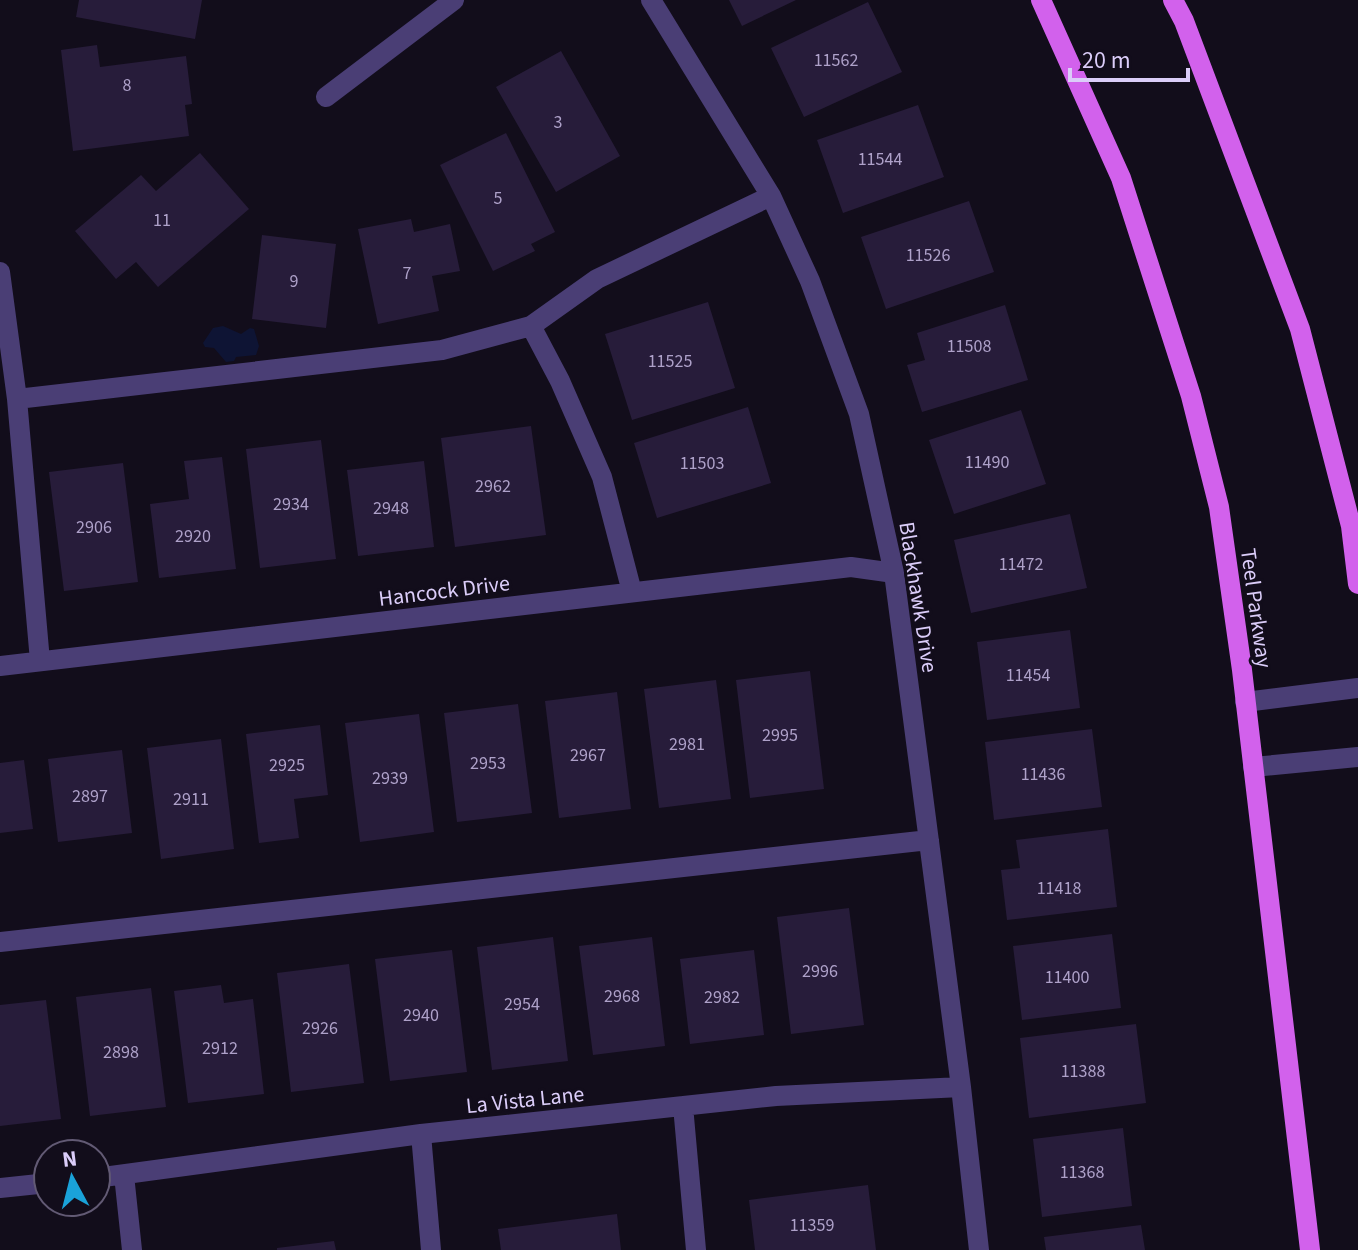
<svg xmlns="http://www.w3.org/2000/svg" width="1358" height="1250" viewBox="0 0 1358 1250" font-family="'Source Sans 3',sans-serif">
<rect width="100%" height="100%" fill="#120d1b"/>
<path fill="#0e1434" d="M223,326L241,334L250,328L254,329L259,346L256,355L236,357L234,361L226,362L214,348L205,347L203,343L213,328Z"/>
<path fill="#271c3a" d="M79,0H202L195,39L76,17Z
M729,0H796L742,26Z
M868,2L902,72L804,117L771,48Z
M97,45L100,67L186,56L192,104L185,105L189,136L73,151L61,50Z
M561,51L620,156L556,192L496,87Z
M918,105L944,177L843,213L817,140Z
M506,133L555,232L531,244L535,251L493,271L440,165Z
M200,153L249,209L158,287L136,262L116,279L75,231L141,175L156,191Z
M969,201L994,272L886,309L861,237Z
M411,219L414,232L450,224L460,271L432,276L439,311L378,324L358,229Z
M262,235L336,244L326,328L252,319Z
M708,302L735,388L632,420L605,334Z
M1005,305L1028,380L922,412L907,365L925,360L917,333Z
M748,407L771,483L657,518L634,443Z
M1021,410L1046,484L954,514L929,440Z
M531,426L546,535L455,547L441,438Z
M321,440L336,559L260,568L246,449Z
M222,457L236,569L159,578L150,504L189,499L184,461Z
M424,461L434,547L358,556L347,470Z
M123,463L138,582L64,591L49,472Z
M1070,514L1087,588L971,613L954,540Z
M1070,630L1080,708L987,720L977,642Z
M810,671L824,789L750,798L736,680Z
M716,680L731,799L659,808L644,689Z
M617,692L631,809L559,818L545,701Z
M518,704L532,813L457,822L444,713Z
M419,714L434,832L360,842L345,723Z
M320,725L328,795L294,799L299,838L259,843L246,734Z
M1092,729L1102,807L994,820L985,742Z
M221,739L234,849L161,859L147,748Z
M122,750L132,833L58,842L48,759Z
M24,760L33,829L0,833V763Z
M1108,829L1117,907L1007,920L1001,870L1020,868L1016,840Z
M849,908L864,1025L791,1034L777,917Z
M1112,934L1121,1008L1022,1020L1013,946Z
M553,937L568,1061L492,1070L477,947Z
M652,937L665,1046L593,1055L579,946Z
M452,950L467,1072L390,1081L375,959Z
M754,950L764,1035L690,1044L680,959Z
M349,964L364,1083L291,1092L277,973Z
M221,985L224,1003L253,999L264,1094L188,1103L174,991Z
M151,988L166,1107L90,1116L76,997Z
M46,1000L61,1119L0,1126V1005Z
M1136,1024L1146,1103L1029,1118L1020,1038Z
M1123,1128L1132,1206L1042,1217L1033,1139Z
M868,1185L876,1250H755L749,1200Z
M617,1214L621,1250H501L498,1229Z
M1141,1225L1145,1250H1046L1044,1237Z
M334,1241L336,1250H277V1248Z"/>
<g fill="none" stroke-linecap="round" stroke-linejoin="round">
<path stroke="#4a3e75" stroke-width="20" d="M651,0L771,196L810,281L859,414L894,573L961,1087L979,1250
M326,97L454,0
M0,272L17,399L40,661
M531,326L560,381L602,477L632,592
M17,399L442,350L531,326L597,279L771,196
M0,666L851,567L894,573
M1245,702L1358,688
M1253,767L1358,757
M0,942L929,840
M683,1106L696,1250
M421,1134L431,1250
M124,1175L132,1250
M96,1178L421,1134L776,1096L961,1087
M0,1188L48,1183"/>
<path stroke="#d261ec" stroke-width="20" d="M1041,0L1121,178L1191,396L1219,507L1242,670L1310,1250
M1173,0L1184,21L1300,329L1351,526L1358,584"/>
</g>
<g text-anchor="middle" stroke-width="6" stroke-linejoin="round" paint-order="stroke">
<g font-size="18" fill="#aea1c9">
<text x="836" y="66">11562</text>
<text x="127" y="91">8</text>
<text x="558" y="128">3</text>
<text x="880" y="165">11544</text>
<text x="498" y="204">5</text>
<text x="162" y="226">11</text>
<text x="928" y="261">11526</text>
<text x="407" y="279">7</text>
<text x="294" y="287">9</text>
<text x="969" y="352">11508</text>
<text x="670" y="367">11525</text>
<text x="987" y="468">11490</text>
<text x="702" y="469">11503</text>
<text x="493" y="492">2962</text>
<text x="291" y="510">2934</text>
<text x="391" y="514">2948</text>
<text x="94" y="533">2906</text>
<text x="193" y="542">2920</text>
<text x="1021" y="570">11472</text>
<text x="1028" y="681">11454</text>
<text x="780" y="741">2995</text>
<text x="687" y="750">2981</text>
<text x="588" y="761">2967</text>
<text x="488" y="769">2953</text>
<text x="287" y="771">2925</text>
<text x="1043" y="780">11436</text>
<text x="390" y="784">2939</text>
<text x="90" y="802">2897</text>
<text x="191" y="805">2911</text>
<text x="1059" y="894">11418</text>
<text x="820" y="977">2996</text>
<text x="1067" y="983">11400</text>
<text x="622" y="1002">2968</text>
<text x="722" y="1003">2982</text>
<text x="522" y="1010">2954</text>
<text x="421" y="1021">2940</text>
<text x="320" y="1034">2926</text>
<text x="220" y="1054">2912</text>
<text x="121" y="1058">2898</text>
<text x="1083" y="1077">11388</text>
<text x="1082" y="1178">11368</text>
<text x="812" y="1231">11359</text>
</g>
<g font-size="22" fill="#dbcdf9" stroke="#120d1b">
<text transform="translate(444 590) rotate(-7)" y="8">Hancock Drive</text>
<text transform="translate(919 597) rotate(81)" y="8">Blackhawk Drive</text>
<text transform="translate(1257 608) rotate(82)" y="8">Teel Parkway</text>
<text transform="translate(525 1099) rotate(-6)" y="8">La Vista Lane</text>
</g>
</g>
<g transform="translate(72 1178) rotate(353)"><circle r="38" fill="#120d1b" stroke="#625a74" stroke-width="2"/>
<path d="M0-6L14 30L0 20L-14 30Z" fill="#1aa2d9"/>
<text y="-12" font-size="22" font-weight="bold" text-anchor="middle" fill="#dbcdf9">N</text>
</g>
<path d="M1070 68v12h118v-12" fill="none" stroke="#dbcdf9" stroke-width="4"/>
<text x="1082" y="68" font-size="24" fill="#dbcdf9" stroke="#120d1b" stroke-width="6" paint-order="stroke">20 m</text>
</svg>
